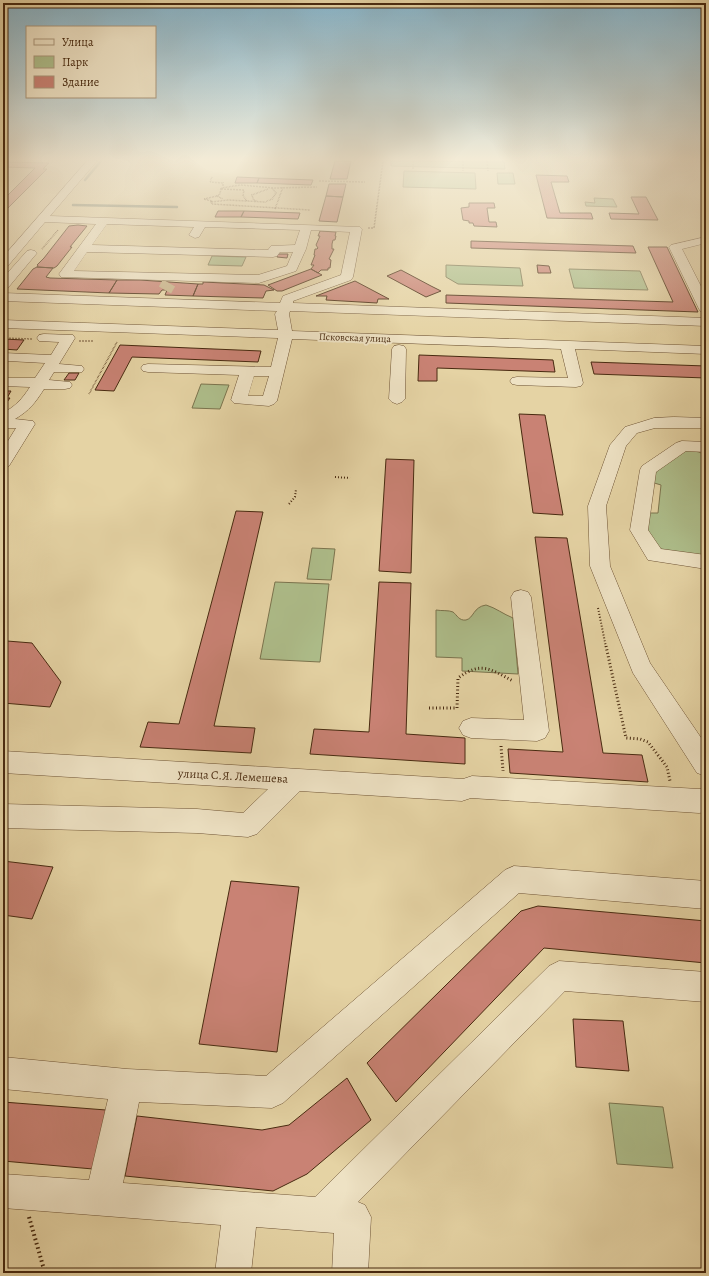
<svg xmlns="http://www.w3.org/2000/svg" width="709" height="1276" viewBox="0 0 709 1276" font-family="Alegreya,serif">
<rect width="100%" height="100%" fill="#e5d3a4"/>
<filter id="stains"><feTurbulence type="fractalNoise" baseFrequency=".005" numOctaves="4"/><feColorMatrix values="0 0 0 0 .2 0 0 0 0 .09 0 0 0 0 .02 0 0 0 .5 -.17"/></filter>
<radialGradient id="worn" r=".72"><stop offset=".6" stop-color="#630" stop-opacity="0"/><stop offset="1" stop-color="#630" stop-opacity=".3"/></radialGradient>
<path fill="#aebe8b" stroke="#7b744e" d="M391,161L504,162L505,169L391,166Z
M404,171L475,173L476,189L403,187Z
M497,173H513L515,184H498Z
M594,198L613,199L617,207L586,206L585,202L595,203Z
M212,256L246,257L242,266L208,265Z
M446,265L520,268L523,286L458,284L446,277Z
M569,269L640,271L648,290L574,288Z
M201,384L229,385L220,409L192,408Z
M687,450C695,451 703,451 706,459V556L658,550L645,529L646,513H658L661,485L651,482L653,471Z
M312,548L335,549L331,580L307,579Z
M275,582L329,584L320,662L260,659Z
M486,605C496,608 503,614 513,618L518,674L462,671V658L436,657V610C441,611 449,610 453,612C457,615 459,621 466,620C474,618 473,607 486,605Z
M609,1103L663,1107L673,1168L617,1164Z"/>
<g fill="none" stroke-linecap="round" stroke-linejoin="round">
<path stroke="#777f69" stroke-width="2.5" d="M85,180L101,161
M73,205L177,207"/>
</g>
<path fill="#c98274" stroke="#482a10" d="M335,161H351L347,179H330Z
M4,162L49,163L43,169H47L6,210H3V200L35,168L3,167Z
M536,175L567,176L569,182H551L560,213H591L593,219L547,218Z
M237,177L259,178L257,183H235Z
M259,178L313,180L311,185L257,183Z
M329,184H346L343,197L326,196Z
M326,196L343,197L337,222L319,221Z
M631,197H646L658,220L611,219L609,213L639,214Z
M469,203H494L495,208H487L489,222H496L497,227L474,226L473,223H469V221L463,220L461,208L469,207Z
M218,211H244L241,217H215Z
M244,211L300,213L298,219L241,217Z
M78,225L87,226L70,247H72L57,266L54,268L37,267L38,265H37L44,258L69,226Z
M320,231L336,232L335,236H336L335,240H333L332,244V249H334L329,259L331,260L330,268H328V270H321L318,273L311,269L314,265H311L315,255H314L315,249H317L318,248L316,245L320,236H318Z
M471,241L633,246L636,253L471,248Z
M648,247H667L698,312L446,303V295L673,302Z
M278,254H288L287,258L277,257Z
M537,265L549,266L551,273H538Z
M37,267L53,268L46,277L50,278L117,280L109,293L17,289L33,269Z
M311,269L322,275L282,291H277L268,285Z
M401,270L431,286L441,291L426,297L387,276Z
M117,280H140L198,284L193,296L165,295L167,290H162L159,294L109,293Z
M355,281L389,299H378L377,303L326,300L327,296H316Z
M203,282L264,285L274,290L266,291L263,298L193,296L198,284H203Z
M3,339L24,340L17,350L3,349Z
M120,345L261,351L258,362L132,357L114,391L95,390Z
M419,355L553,360L555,372L437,368V381H418Z
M591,362L706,366V378L594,374Z
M69,373H79L75,380H64Z
M3,391H11L7,398H10L7,402L3,404Z
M519,414L545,415L563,515L533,513Z
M386,459L414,460L411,573L379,571Z
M236,511L263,512L214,726L255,728L251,753L140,747L148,722L179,724Z
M535,537L567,538L603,753L642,755L648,782L510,773L508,749L563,752Z
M379,582L411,583L406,734L465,738V764L310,754L314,729L369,732Z
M7,641L32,643L61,682L50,707L3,703V643Z
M3,861L53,867L32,919L3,915Z
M231,881L299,887L277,1052L199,1044Z
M538,906L706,921V963L544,948L396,1102L367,1063L521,911Z
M573,1019L623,1021L629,1071L576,1067Z
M347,1078L371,1120L307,1174L273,1191L125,1176L137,1116L262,1130L289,1125Z
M3,1102L106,1110L93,1169L3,1161Z"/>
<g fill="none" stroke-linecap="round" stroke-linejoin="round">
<path stroke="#c6b186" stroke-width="14" stroke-dasharray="14 7" stroke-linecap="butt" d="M165,290L169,283"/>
<g stroke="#6f5435" stroke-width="1">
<path id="minor" d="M87,161H97L50,216L360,227L362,229L353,277L351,280L293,301V303L706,318V326L290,311L289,314L292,331L706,346V354L575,349L583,383L581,386L576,387L517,385L512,384L510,381L512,378L517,377L568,378L561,349L292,339L277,401L274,404L269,406L234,403L231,400L239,375L148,372L143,371L141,368L143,365L148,364L271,367L278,338L3,328V320L278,330L275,314L277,311L3,301V293L280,303L283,296L341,275L350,232L311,230L306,249L296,271L259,283L61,277L59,274L96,224L45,222L7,267L3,268V257ZM107,224L194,227L189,235L195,238L199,237L205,227L300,230L295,245L271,246L268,250L92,245ZM87,252L273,257L277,256L280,252H293L287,266L258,275L74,271ZM254,376H269L263,396H248Z
M706,237V243L682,249L706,296V313L701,312L699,309L669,247L671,245Z
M31,250L35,251L37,253L7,289L3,290V278L27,251Z
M44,334L73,335L75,338L59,364L82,366L84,369L82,372H54L49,380L70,382L72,385L70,388L65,389H44C35,403 30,410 15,419L33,421L35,424L9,466L3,467V449L16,428H3V413C16,406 22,399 30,387L3,386V378H35L45,363L8,361L3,363V353L51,355L59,342L39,341L37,338L39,335Z
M399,345L404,346L406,349L405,399L402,402L397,404L392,402L389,399L392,349L394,346Z
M674,417L706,418V428H655L637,433L626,446L606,506L610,566L650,663L706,745V776L697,773L633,673L590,566L588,506L610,445L625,427L654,418Z
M682,441L706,442V452L686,451L656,472L648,530L661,549L706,555V569L648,560L630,530L640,470L642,466L676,443Z
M521,590L528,592L531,597L549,731L545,738L537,741L471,738L463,735L459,728L463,721L471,718L524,720L511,597L514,592Z
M3,751L463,779L472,776L699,789L706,788V812L699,813L471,798L462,801L300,791L257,834L248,837L197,833L3,828V804L197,809L243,813L268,789L3,773Z
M514,866L706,881V909L519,893L283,1103L272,1108L139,1102L123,1183L315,1197L549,966L559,961L706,972V1002L565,991L358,1202L365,1205L371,1217L368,1273H332L334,1233L256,1227L251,1273H215L221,1225L3,1208V1174L89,1180L108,1099L3,1089V1057L127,1069L266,1076L505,870Z"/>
</g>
<path stroke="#482a10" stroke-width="1.5" stroke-dasharray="0.5 1" stroke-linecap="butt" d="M413,161V169
M463,161V171
M487,161L488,171
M698,161L706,165
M212,177L210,182L223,183V187
M319,181L365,182
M272,188L276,193L272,199L265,202L228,200L211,202L212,204L310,210
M221,189L244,190L243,196L247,201
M217,196L220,194L221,188L241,185L274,188L317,187
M212,201L204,199L217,196L223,199
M256,201L253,199L252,195L268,189
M275,209L283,187
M368,228H374L383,161
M42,249L58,230
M3,338L32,339
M79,341H93
M89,394L117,342"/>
<path stroke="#482a10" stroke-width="2" stroke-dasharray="1 2" stroke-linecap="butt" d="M335,477L350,478
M289,504L295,497L296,489
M598,608L606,647"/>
<path stroke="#482a10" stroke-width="3" stroke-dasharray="1 2.5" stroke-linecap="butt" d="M606,646L626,738L640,739L648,742L667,767L670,781
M429,708H457L458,678C481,661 490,669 513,681
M501,746L503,771"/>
<path stroke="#482a10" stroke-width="4" stroke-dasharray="1.5 3" stroke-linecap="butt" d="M29,1217L43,1266L47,1273"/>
<use href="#minor" fill="#eee2c4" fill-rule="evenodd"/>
</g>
<linearGradient id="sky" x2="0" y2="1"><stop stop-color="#87b6cd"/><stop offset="0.47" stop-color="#f3ebd6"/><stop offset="1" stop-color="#f3ebd6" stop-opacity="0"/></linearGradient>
<rect width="709" height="339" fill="url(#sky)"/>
<g text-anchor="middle" stroke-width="4" stroke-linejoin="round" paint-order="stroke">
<g font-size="10" fill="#482a10" stroke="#eee2c4">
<text transform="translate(355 337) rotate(2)" y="4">Псковская улица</text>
</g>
<g font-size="12" fill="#482a10" stroke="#eee2c4">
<text transform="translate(233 776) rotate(3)" y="4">улица С.Я. Лемешева</text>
</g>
</g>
<rect width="709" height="1276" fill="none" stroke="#e5d3a4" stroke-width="16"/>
<rect x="4" y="4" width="701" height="1268" fill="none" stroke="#482a10" stroke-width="2"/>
<rect x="8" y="8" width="693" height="1260" fill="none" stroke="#482a10"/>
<rect x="26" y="26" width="130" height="72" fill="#eee2c4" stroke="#ac987c"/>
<rect x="34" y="39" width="20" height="6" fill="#eee2c4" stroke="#ac987c"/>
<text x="62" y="46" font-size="12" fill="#482a10">Улица</text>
<rect x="34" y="56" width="20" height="12" fill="#aebe8b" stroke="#ac987c"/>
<text x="62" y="66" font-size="12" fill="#482a10">Парк</text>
<rect x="34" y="76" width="20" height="12" fill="#c98274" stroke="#ac987c"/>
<text x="62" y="86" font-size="12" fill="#482a10">Здание</text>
<rect width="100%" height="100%" filter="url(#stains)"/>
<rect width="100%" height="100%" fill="url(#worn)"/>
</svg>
